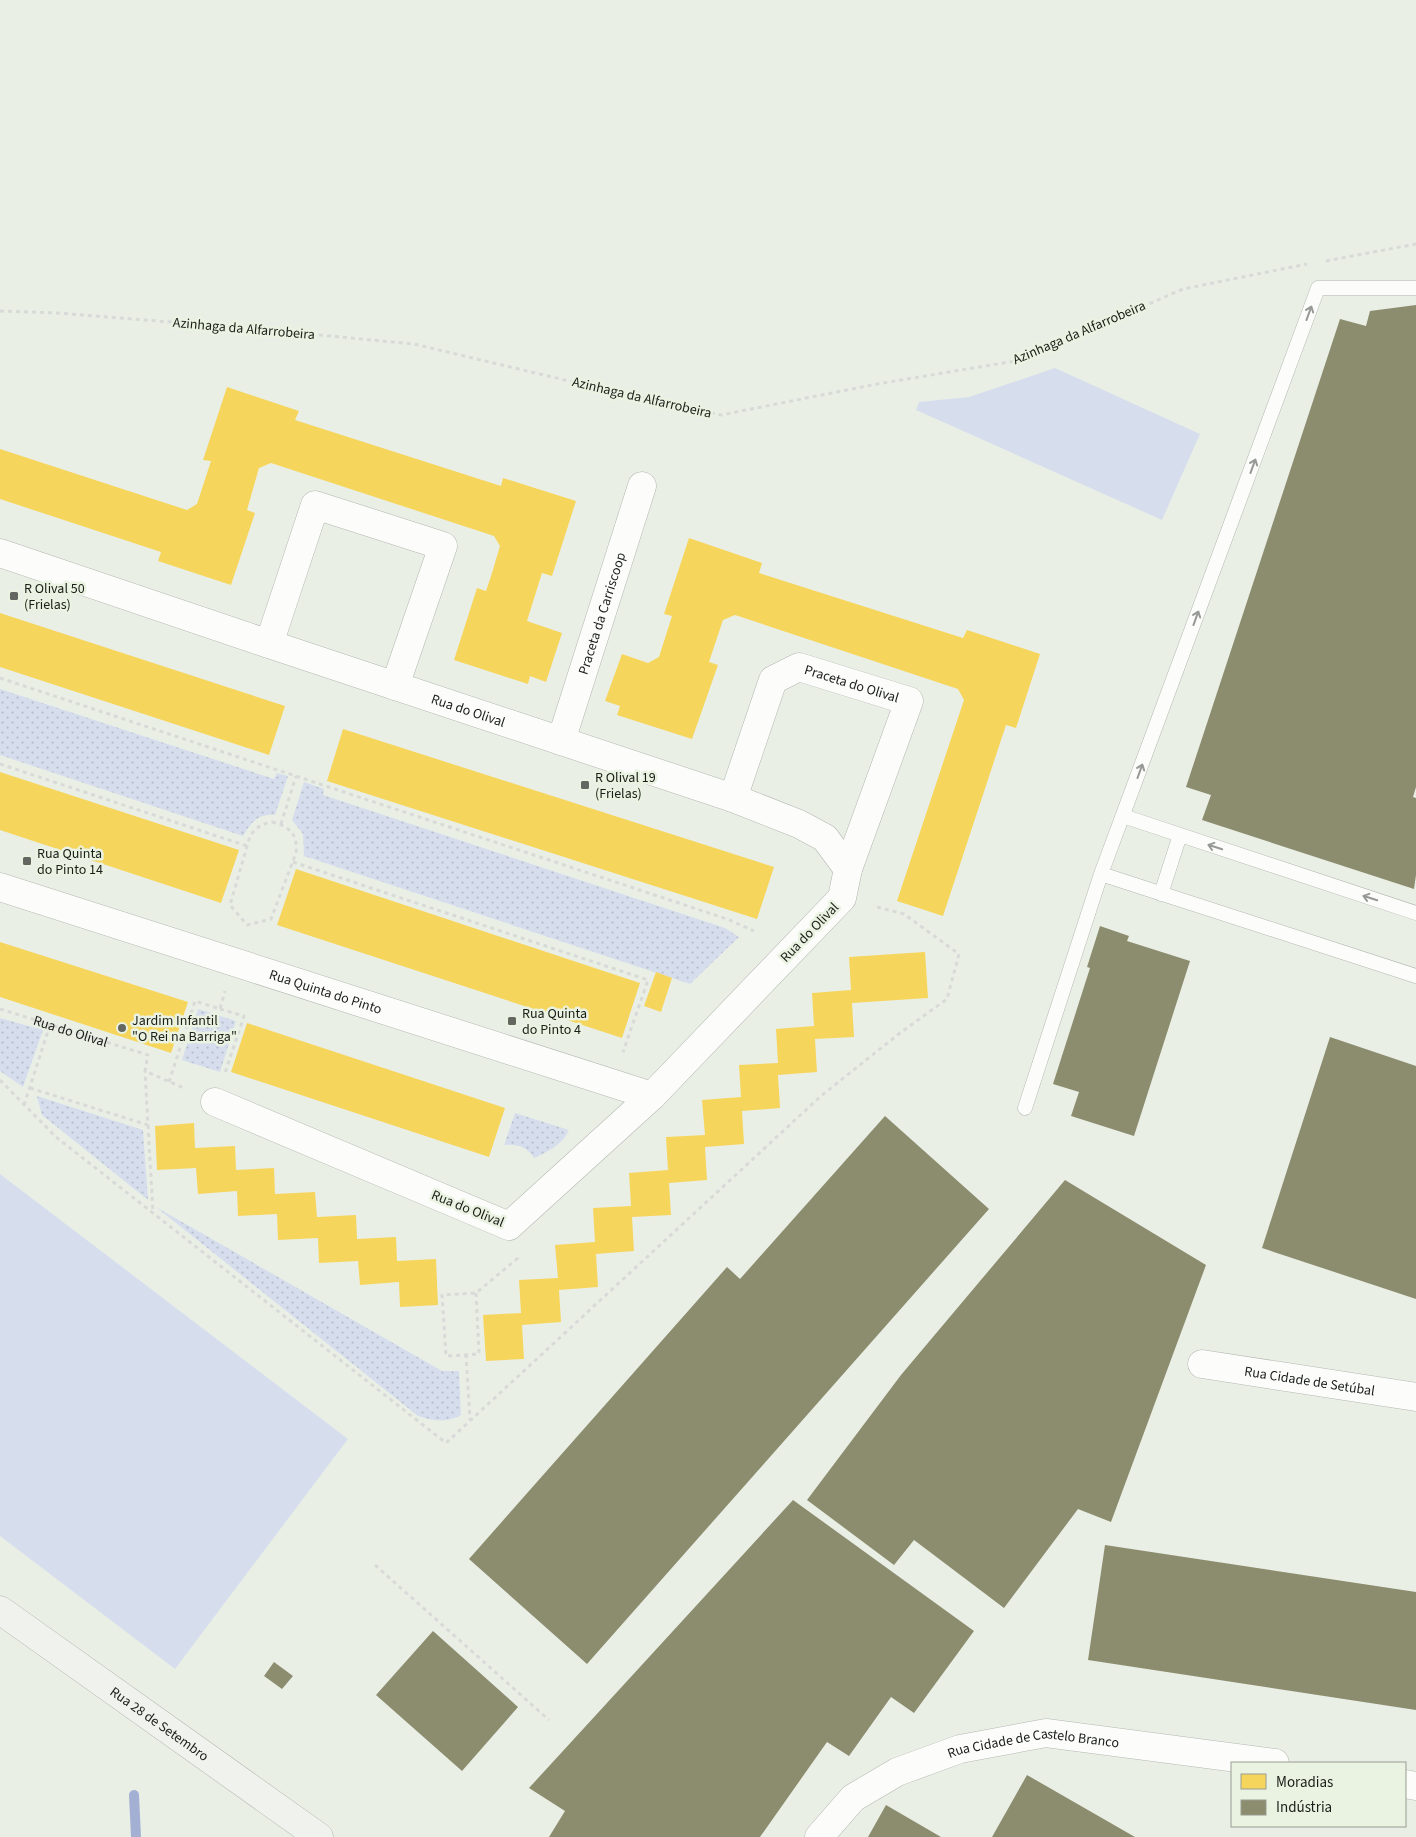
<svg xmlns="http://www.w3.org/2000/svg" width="1416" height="1837" viewBox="0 0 1416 1837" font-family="'Source Sans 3',sans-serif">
<defs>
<pattern id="grass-dots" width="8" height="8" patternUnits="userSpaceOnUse" patternTransform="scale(1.25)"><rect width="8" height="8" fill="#d6deee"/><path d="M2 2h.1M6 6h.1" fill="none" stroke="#b7becb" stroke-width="1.8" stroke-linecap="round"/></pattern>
</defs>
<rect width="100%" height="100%" fill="#eaefe6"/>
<path fill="url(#grass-dots)" d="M0,689L274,779L277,773L288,776L275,815C259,813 251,822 243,836L0,755Z
M304,782L324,789L323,795L725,928L739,937L690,984L304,856L303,834L292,820Z
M198,1009L236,1021L220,1072L182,1060Z
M0,1018L43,1030L23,1087L0,1071Z
M37,1096L143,1130L148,1200L42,1115Z
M515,1113L569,1130C562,1145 549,1151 534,1158C527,1147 518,1144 504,1145Z
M156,1207L442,1371H459L461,1415C447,1423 433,1421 418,1416Z"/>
<path fill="#d6deee" d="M1055,368L1200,434L1162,520L916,410L919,402L969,397Z
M0,1174L348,1439L175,1669L0,1536Z"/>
<path fill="#f6d55c" d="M227,387L299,411L295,420L501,486L503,478L576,501L552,576L542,573L527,621L562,633L546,682L530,676L528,684L454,660L477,588L486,591L492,573L500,546L494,536L271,463L259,468L247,510L255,513L231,585L158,561L161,552L0,499V449L187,510L197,504L211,461L203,460Z
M689,538L762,563L759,573L963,638L967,630L1040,654L1016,728L1006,725L943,916L897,901L964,700L958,689L735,615L723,620L709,662L718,665L692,739L617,715L620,706L605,701L622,654L648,663L659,657L672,616L664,614Z
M0,613L285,706L269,755L0,667Z
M343,729L774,867L757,919L327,781Z
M0,772L239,850L221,903L0,830Z
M296,869L640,983L622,1038L277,925Z
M0,942L188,1002L171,1053L0,997Z
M925,952L928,998L852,1003L854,1037L815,1039L817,1072L778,1075L780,1108L742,1111L744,1144L705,1147L707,1180L669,1183L671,1215L632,1217L634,1251L596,1254L598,1287L559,1290L561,1322L522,1325L524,1359L486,1361L483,1315L521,1313L519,1280L558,1278L555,1245L595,1242L593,1208L631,1206L629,1173L668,1170L666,1137L705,1135L702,1100L741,1097L739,1065L778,1063L776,1029L814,1026L812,993L851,990L849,957Z
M656,972L672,978L661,1012L644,1006Z
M247,1023L505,1108L489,1157L231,1072Z
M194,1123L195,1148L235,1146L236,1170L274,1168L275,1194L315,1192L317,1217L356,1215L357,1239L396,1237L397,1261L436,1259L438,1305L400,1307L399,1282L360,1285L358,1261L319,1263L318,1238L278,1240L277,1214L238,1216L237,1191L198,1194L196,1168L157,1170L155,1126Z"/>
<path fill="#8c8c6e" d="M1416,305V787L1413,797L1416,798V875L1414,889L1202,820L1211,795L1186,787L1340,319L1366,326L1370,311Z
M1100,926L1129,936L1127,941L1190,961L1134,1136L1071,1116L1079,1092L1053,1084L1090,968L1087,967Z
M1330,1037L1416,1066V1299L1262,1248Z
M885,1116L989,1209L587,1664L469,1559L727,1267L740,1279Z
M1065,1180L1206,1265L1111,1522L1078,1509L1004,1608L914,1540L894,1565L807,1500L901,1375Z
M793,1500L974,1631L914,1713L891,1697L849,1756L827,1742L760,1837H549L565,1811L529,1788Z
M1105,1545L1416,1592V1710L1088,1660Z
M433,1631L518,1707L462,1771L376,1695Z
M274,1662L293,1676L282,1689L264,1676Z
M1027,1775L1135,1837H992Z
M886,1805L941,1837H868Z"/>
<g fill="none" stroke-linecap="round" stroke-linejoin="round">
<path stroke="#a3b0d4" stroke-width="10" d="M134,1795L136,1837"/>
<g stroke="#b3b7b0" stroke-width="15">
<path id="lane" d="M1416,288H1318L1101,874L1416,976
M1123,816L1416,913
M1161,894L1180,835
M1025,1108L1101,874"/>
</g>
<g stroke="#b3b7b0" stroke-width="29">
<g id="street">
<path id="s2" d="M0,553L269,644L733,798L799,824L825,838L848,869L842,898L652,1096L509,1226L215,1102"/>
<path d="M269,644L315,505L443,546L395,686"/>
<path id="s3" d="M561,741L642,486"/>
<path id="s4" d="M733,798L773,680L799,667L909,701L848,869"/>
<path id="s5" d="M0,887L652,1096"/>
<path id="s6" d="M1202,1364L1416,1397"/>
<path d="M1405,1784L1416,1786"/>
<path id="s7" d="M819,1837L853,1798L897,1772L960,1749L1046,1733L1275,1763"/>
</g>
</g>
<g stroke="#b3b7b0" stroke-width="29">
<g id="secondary">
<path id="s8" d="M0,1610L319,1837"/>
</g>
</g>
<g stroke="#d8dad8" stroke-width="3" stroke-dasharray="4 4" stroke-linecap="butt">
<path d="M1326,261L1416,244"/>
<path d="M0,311L57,313L246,328L414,344L594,387L721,415L877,384L1021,360L1183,289L1307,264"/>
<path d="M0,678L727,919L754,931"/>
<path d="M0,764L247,846"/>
<path d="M272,822C290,826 298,835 296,853L271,919L247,925L230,905L250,836C256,828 261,824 272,822Z"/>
<path d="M281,824L296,776"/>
<path d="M293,862L648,980L623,1052"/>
<path id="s1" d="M0,1009L148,1055L145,1071L186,1089"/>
<path d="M220,1009L244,1016L225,1073"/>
<path d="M0,1080L56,1137L446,1443L821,1096L900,1033L947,999L959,954L904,914L873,906"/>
<path d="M169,1082L195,1001L220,1009L225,991"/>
<path d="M30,1088L148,1125L145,1071"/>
<path d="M24,1105L50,1025"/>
<path d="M148,1125L153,1213"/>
<path d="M476,1293L479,1354L446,1356L442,1295L476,1293L518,1258V1255"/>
<path d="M466,1354L470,1420"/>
<path d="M375,1565L549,1720"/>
</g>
<use href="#lane" stroke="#fcfdfb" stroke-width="14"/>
<use href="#street" stroke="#fcfdfb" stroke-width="28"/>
<use href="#secondary" stroke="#eff2ed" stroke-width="28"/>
</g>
<defs><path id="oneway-shaft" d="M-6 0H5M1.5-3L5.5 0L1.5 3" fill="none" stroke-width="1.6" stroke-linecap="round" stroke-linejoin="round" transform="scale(1.25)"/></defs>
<g stroke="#979995">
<use href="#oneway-shaft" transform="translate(1309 313) rotate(-70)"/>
<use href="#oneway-shaft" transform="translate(1253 466) rotate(-70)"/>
<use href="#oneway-shaft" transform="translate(1196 618) rotate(-70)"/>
<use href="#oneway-shaft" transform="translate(1140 771) rotate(-70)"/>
<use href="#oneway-shaft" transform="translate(1215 847) rotate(-162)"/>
<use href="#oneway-shaft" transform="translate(1370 898) rotate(-162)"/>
</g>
<g fill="#636760" stroke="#eaf3e2" stroke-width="2">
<rect x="9" y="591" width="10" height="10" rx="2.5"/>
<rect x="580" y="780" width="10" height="10" rx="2.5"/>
<rect x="22" y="856" width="10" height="10" rx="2.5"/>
<rect x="507" y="1016" width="10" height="10" rx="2.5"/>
<circle cx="122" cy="1028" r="5"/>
</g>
<g text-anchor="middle" stroke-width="5" stroke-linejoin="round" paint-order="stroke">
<g font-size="14" fill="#1b1e18" stroke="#eaf3e2">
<text transform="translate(244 328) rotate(5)" y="5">Azinhaga da Alfarrobeira</text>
<text transform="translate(1079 332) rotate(-23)" y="5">Azinhaga da Alfarrobeira</text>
<text transform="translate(642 397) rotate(13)" y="5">Azinhaga da Alfarrobeira</text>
<text dy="5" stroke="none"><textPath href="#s3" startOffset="134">Praceta da Carriscoop</textPath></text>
<text dy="5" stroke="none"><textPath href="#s4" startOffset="209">Praceta do Olival</textPath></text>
<text dy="5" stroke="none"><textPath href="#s2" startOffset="494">Rua do Olival</textPath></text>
<text transform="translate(809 932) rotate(-46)" y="5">Rua do Olival</text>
<text dy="5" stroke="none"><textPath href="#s5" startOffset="342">Rua Quinta do Pinto</textPath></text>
<text dy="5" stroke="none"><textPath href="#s1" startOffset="74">Rua do Olival</textPath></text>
<text transform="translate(468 1208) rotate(22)" y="5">Rua do Olival</text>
<text dy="5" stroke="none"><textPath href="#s6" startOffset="109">Rua Cidade de Setúbal</textPath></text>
<text dy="5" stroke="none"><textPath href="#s8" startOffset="196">Rua 28 de Setembro</textPath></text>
<text dy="5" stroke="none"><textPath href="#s7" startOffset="244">Rua Cidade de Castelo Branco</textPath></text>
</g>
<g font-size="14" fill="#1b1e18" stroke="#eaf3e2" text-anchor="start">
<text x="24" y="593">R Olival 50<tspan x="24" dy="16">(Frielas)</tspan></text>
<text x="595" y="782">R Olival 19<tspan x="595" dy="16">(Frielas)</tspan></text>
<text x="37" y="858">Rua Quinta<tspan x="37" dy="16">do Pinto 14</tspan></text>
<text x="522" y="1018">Rua Quinta<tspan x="522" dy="16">do Pinto 4</tspan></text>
<text x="132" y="1025">Jardim Infantil<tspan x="132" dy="16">"O Rei na Barriga"</tspan></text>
</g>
</g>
<rect x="1231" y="1762" width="175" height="65" fill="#eaf3e2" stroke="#979e91"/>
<rect x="1241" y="1774" width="25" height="15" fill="#f6d55c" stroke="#979e91"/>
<text x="1276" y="1787" font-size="15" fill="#1b1e18">Moradias</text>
<rect x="1241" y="1800" width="25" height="15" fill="#8c8c6e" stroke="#979e91"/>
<text x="1276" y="1812" font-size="15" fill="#1b1e18">Indústria</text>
</svg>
